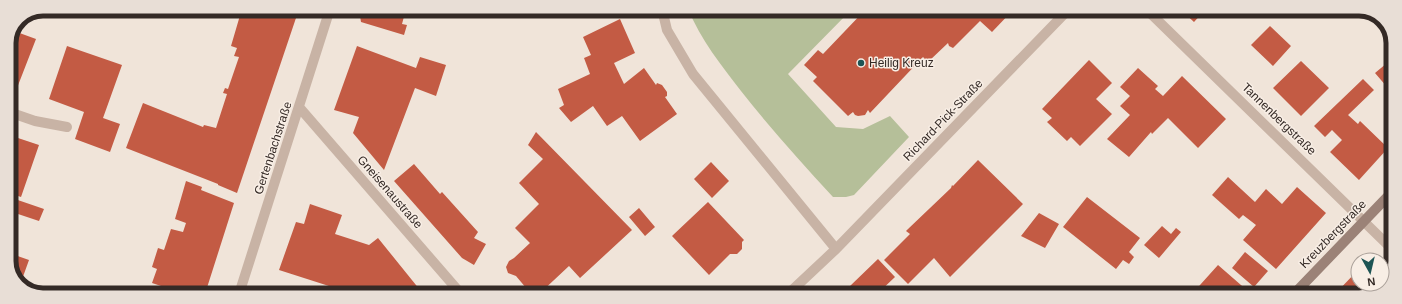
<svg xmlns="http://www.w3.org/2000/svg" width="1402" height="304" viewBox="0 0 1402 304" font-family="Arial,sans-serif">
<rect width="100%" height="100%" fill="#f0e4d9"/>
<path fill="#b5bf99" d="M688,9H852L788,74L836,127L863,129L890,116L909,137L854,195L846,197H833C801,162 770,128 741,91C721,65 701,40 688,9Z"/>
<path fill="#c35b44" d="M247,9H301L298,12L237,193L218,185V184L126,148L143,103L203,127L204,125L216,128L227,94L223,93L225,88L228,89L239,57L234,56L237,48L231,46L241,12L246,13Z
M362,9H406L402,24L407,25L404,35L361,22L360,16Z
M572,9H618V11L574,18Z
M866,9H933L934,12L945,11L947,13L951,9H1014L992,32L980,21L953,48L949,46L948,43L928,62L923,57L870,113L868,110L865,115L858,116L855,115L853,112L848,116L813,81L817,77L804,65L818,50L823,54Z
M1181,10H1205L1194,22Z
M620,19L635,53L614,63L624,84L644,68L656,85L657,83L662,85L667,92V96L665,97L677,114L640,141L622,116L607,126L593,106L571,122L559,108L564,105L558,89L590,74L584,58L591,55L583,37Z
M1270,26L1291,46L1273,66L1251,45Z
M14,31L36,39L17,88L9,85V43Z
M67,46L122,65L103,118L120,124L110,152L75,139L84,112L49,99Z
M357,46L416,68L420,57L446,65L436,96L415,88L384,170L353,133L359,117L334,110Z
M1393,58V94L1375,73Z
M1089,60L1112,83L1096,99L1112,114L1080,146L1071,137L1067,141L1047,122L1052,118L1042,109Z
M1301,61L1329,88L1301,116L1273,88Z
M1138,68L1158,86L1155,89L1163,96L1182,76L1226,119L1198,148L1168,118L1152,134L1151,132L1129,157L1107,139L1130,115L1120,106L1130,96L1120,87Z
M1363,79L1374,90L1348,115L1358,124L1360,121L1388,148L1359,180L1330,152L1342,140L1332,130L1325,137L1314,126Z
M536,132L632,230L580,278L569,266L538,295H532L516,276L508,273L506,267L509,261L514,258L530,243L515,228L539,204L519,183L543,159L528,145Z
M18,138L39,145L21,197L9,193V145L14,147Z
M978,160L1023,204L950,277L934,258L908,284L884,260L910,234L906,231L908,229L951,188L952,185L953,186Z
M711,162L729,181L712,198L694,179Z
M414,164L440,194L442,192L478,232L474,238L486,244L474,265L462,258L394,181Z
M1228,177L1255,202L1266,189L1282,204L1297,187L1326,213L1276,269L1243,240L1256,225L1243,215L1239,219L1212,195Z
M186,181L202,187L201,190L234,203L205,294H185L152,283L157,269L152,267L158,248L164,250L171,229L183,232L186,223L175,219Z
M9,197L44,209L39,221L9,211Z
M1087,197L1140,238L1129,252L1134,257L1129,264L1123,260L1116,269L1063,227Z
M708,202L744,240L742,242V249L737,254H730L709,275L672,236Z
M310,204L342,215L335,234L369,245L378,238L420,290L415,295H357L279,270L296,222L304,224Z
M639,208L655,227L645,236L629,217Z
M1039,213L1059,224L1045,248L1021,236Z
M1162,226L1171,234L1176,228L1181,232L1159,258L1144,245Z
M1245,252L1268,271L1254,287L1232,268Z
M9,253L29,260L20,285L18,284L9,265Z
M878,259L895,277L876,295H859L850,286Z
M1218,265L1249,292L1246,295H1191Z
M1358,270V284H1380L1378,285L1380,287L1359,295H1334Z
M1012,287L1021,295H1005Z
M274,289L290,294V295L272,294Z
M658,289L664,295H652Z"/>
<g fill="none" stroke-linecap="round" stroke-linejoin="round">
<path stroke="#c8b3a5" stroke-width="10" d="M9,112L35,121L67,127"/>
<path stroke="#c8b3a5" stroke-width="10" d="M662,9L667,30L693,74L836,249
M1147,10L1392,249
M299,107L462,295
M239,294L330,9
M787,295L836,249L1069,9"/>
<path stroke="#9b8277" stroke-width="10" d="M1293,295L1393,191"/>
</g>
<circle fill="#1d5454" stroke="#f8eee5" stroke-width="1.5" cx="861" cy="63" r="4"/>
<g text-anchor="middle" stroke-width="3" stroke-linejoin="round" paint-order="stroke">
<g font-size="12" fill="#342a26" stroke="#f8eee5" text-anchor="start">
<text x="869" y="67">Heilig Kreuz</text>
</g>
<g font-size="12" fill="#342a26" stroke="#f8eee5">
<text transform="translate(1279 119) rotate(44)" y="4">Tannenbergstraße</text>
<text transform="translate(943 120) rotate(-46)" y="4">Richard-Pick-Straße</text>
<text transform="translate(273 148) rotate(-72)" y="4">Gertenbachstraße</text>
<text transform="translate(390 192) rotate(49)" y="4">Gneisenaustraße</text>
<text transform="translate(1333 234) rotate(-46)" y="4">Kreuzbergstraße</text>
</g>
</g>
<path d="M0 0H1402V304H0ZM43 16H1359A27 27 0 0 1 1386 43V261A27 27 0 0 1 1359 288H43A27 27 0 0 1 16 261V43A27 27 0 0 1 43 16Z" fill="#e8ded6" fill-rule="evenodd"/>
<path fill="none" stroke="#342a26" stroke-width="5" d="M43 16H1359A27 27 0 0 1 1386 43V261A27 27 0 0 1 1359 288H43A27 27 0 0 1 16 261V43A27 27 0 0 1 43 16Z"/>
<g transform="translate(1370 272) rotate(172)"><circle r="19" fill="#f8eee5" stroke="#aaa099"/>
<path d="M0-3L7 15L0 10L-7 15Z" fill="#1d5454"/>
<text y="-6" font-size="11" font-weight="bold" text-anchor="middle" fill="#342a26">N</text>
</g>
</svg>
